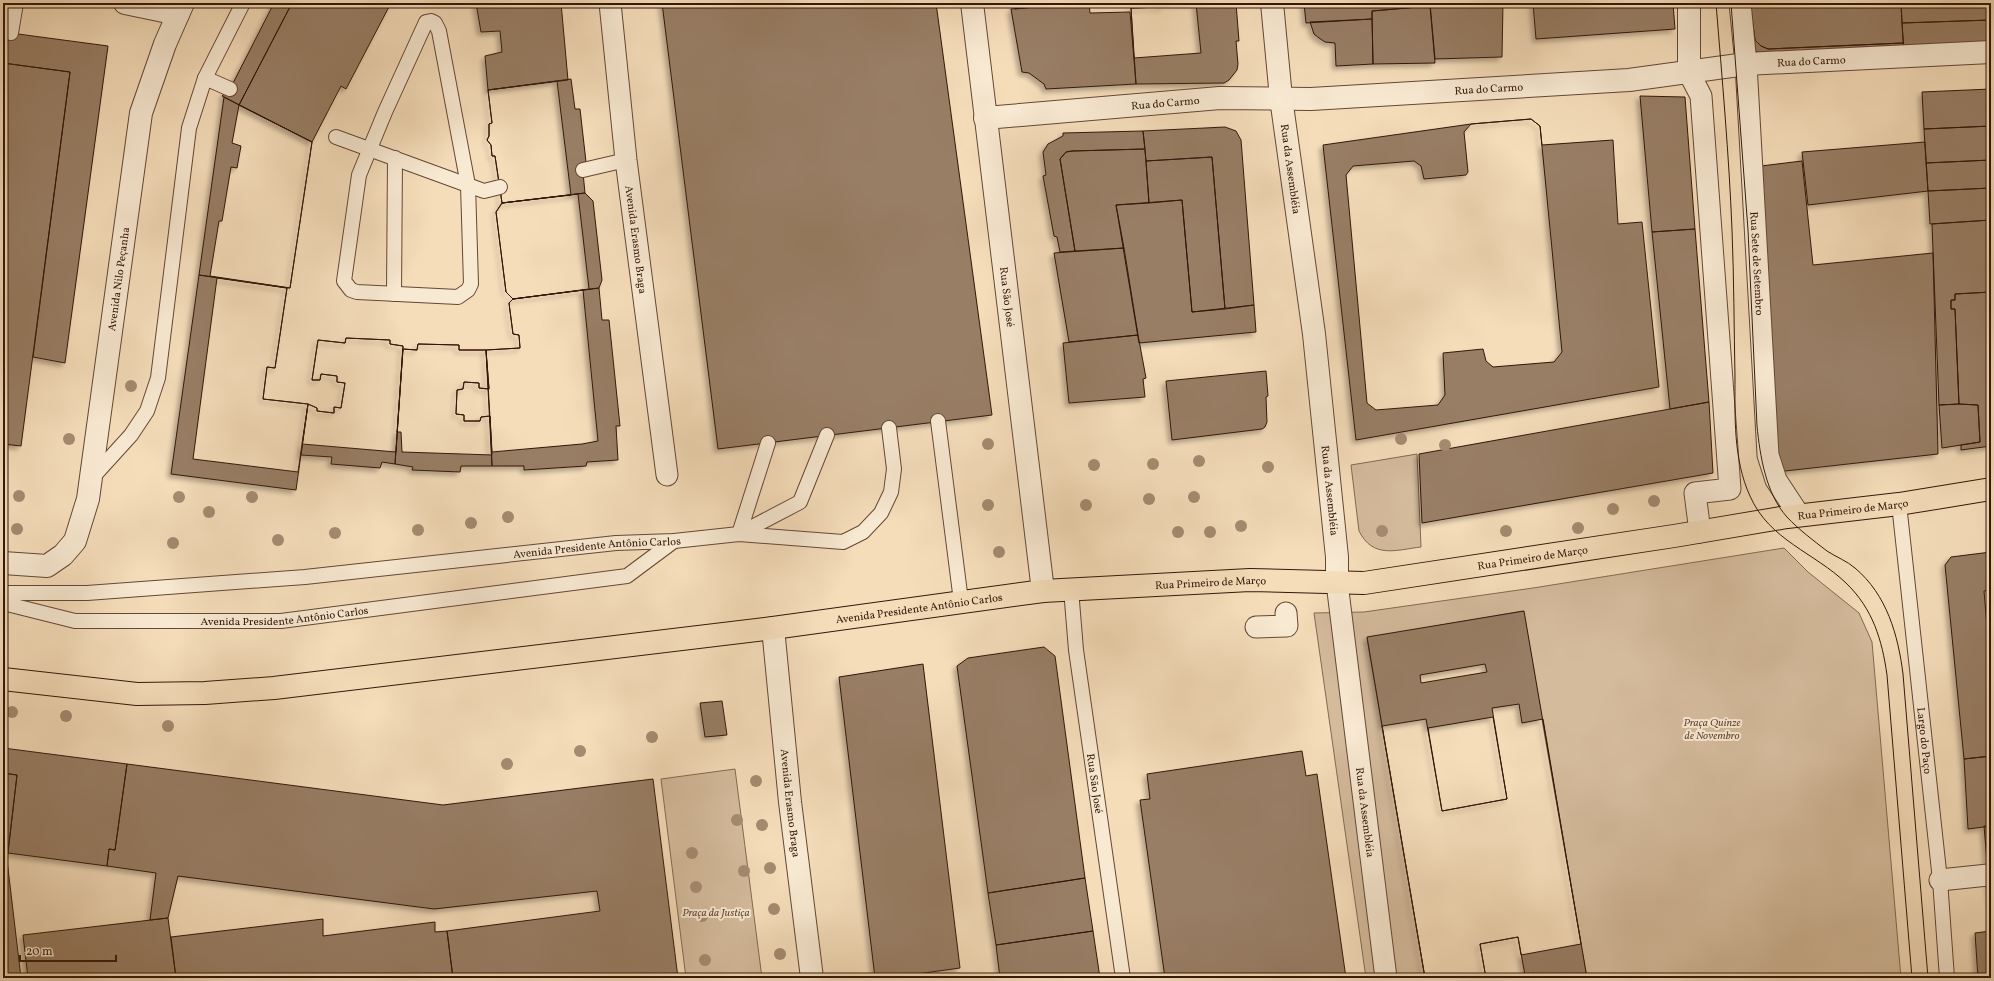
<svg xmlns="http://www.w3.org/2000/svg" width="1994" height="981" viewBox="0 0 1994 981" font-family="Vollkorn,serif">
<defs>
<filter id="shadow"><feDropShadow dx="-3.5" dy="3.5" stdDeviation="2" flood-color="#0004"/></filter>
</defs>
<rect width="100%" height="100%" fill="#f5ddba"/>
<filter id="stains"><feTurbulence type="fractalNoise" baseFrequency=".005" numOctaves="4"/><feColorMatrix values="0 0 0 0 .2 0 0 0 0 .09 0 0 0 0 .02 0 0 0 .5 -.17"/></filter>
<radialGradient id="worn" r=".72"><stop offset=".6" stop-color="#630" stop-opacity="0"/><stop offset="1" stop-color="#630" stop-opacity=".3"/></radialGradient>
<path fill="#d4bb9c" stroke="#846952" d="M1417,454L1421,547C1396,550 1373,559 1359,531L1351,465Z
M1784,548L1808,572L1859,613L1872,642L1901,978H1587L1523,611L1367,638L1425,978H1366L1314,613L1364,612L1533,588Z
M735,769L762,978H686L661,779Z"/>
<path fill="#987e65" stroke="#341709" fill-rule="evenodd" filter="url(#shadow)" d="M274,3H292L239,105L222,96L230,89Z
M292,3H391L346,89L341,86L312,142L239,105Z
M476,3H561L568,80L488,90L485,56L502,52L500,31L481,32Z
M662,3H936L992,415L718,449Z
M1014,3H1077L1015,9Z
M1077,3H1089L1090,13L1130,12L1136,84L1046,89L1044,84L1029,73L1022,72L1011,9Z
M1162,3H1236L1239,41H1236L1238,64L1237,70L1229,80L1224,83L1136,84L1131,8L1163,7Z
M1162,3H1196L1201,53L1134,58L1131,8L1163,7Z
M1304,3H1430V6L1372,11V19L1306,23Z
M1430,3H1503L1502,57L1435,59Z
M1533,3H1673L1675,29L1536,39Z
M1750,3L1755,40L1761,46L1768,49L1903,43L1904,49L1759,53L1751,48Z
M1750,3H1901L1903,43L1768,49L1761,46L1755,40Z
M1901,3H1991V20L1902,23Z
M1430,6L1435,63L1373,64L1372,11Z
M1372,19L1373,64L1336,66L1335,43L1325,42L1319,38L1314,34L1310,22Z
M1991,20V44L1904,49L1902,23Z
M3,32L108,46L65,363L33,357L70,72L3,63Z
M3,63L70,72L21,446L3,444Z
M571,79L575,109H580L586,162L582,163L585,193L502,203L495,156H492L491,145L487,140L489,136V124L492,123L488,90Z
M557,81L571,195L502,203L495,156H492L491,145L487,140L489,136V124L492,123L488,90Z
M1991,89V126L1924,129L1922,92Z
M1640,96L1685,97L1695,229L1652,232Z
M224,97L312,142L290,288L199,275Z
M239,105L312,142L290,288L210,276L219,221H222L231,167L237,168L241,146L232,143Z
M1531,119L1540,126L1542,145L1613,140L1618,224L1642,222L1659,387L1356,440L1323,145L1471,124Z
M1531,119L1540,126L1562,352L1554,362L1493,367L1486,361L1483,349L1443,353L1445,395L1438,405L1376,410L1367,403L1346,175L1353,166L1414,161L1421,166L1424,179L1466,175L1468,172L1464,132L1471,124Z
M1991,126V160L1926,163L1924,129Z
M1225,127L1236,131L1241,140L1254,305L1225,309L1212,157L1146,161L1143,131Z
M1143,131L1145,149L1072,151L1066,152L1060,159L1075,251L1060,252L1057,237L1054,236L1043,176L1046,175L1043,152L1048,144L1063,136V133Z
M1925,142L1928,191L1808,205L1802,152Z
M1145,149L1149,203L1116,205L1124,248L1075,251L1060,159L1066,152L1072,151Z
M1212,157L1225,309L1192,312L1182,200L1149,203L1146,161Z
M1991,160V188L1928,191L1926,163Z
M1802,161L1813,265L1933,253L1938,454L1776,472L1761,166Z
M1991,188V220L1930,224L1928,191Z
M585,193L593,201L602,280L599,288L513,299L506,292L496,212L502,203Z
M578,194L589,289L513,299L506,292L496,212L502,203Z
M1182,200L1192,312L1254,305L1256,332L1139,343L1116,205Z
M1991,220V292L1955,294V300H1951V309H1955L1959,404L1939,405L1932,224Z
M1695,229L1709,402L1670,409L1652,232Z
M1124,248L1138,335L1069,342L1054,253Z
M199,275L287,288L275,368L267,367L263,399L308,404L296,490L171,474Z
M217,278L287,288L275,368L267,367L263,399L308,404L298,472L193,459Z
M599,288L602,320H609L620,426H616L618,460L587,462L586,466L524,470V466H492L486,350L520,348L519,335L513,334L509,303L513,299Z
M583,290L598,441L582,444L492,452L486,350L520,348L519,335L513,334L509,303L513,299Z
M1991,292V446L1961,450V445L1980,442L1978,405L1959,404L1955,309H1951V300H1955V294Z
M1138,335L1146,378L1143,379L1145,397L1069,403L1063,343Z
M346,338L390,340V344L403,346L396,452L302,444L308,404L317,408V411L334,413V407L341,408L345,383L337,382V376L321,374L320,380H312L318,340L345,343Z
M346,338L390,340V344L403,346L395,464L382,462L380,468L331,464L332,457L301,455L308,404L317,408V411L334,413V407L341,408L345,383L337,382V376L321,374L320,380H312L318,340L345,343Z
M418,344L459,345V350H486L489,389L479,388V383L464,382L463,389L457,390L456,414L464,415V421H480L481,417L490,416L492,455L402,452L401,432H397L403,349L417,350Z
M418,344L459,345V350H486L489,389L479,388V383L464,382L463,389L457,390L456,414L464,415V421H480L481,417L490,416L492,466H461L460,472L412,470L413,467L395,464L403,349L417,350Z
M1266,371L1268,396L1266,397L1267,422L1265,427L1262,429L1172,440L1166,381Z
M1709,402L1713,473L1422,523L1419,454Z
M1959,404L1978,405L1980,442L1942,448L1939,405Z
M1991,552V590L1984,591L1988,638L1991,637V756L1964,759L1945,565L1951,557Z
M1524,611L1587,978H1506L1525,975L1518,937L1480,944L1486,978H1425L1367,637ZM1485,664L1487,672L1421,683L1420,675ZM1493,717L1507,799L1442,811L1428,728Z
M1044,647L1055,656L1085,878L988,893L957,666L968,658Z
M923,664L960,968L888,978H875L839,677Z
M722,701L727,735L705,737L700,703Z
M1519,704L1522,723L1543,719L1581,944L1521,955L1518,937L1480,944L1486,978H1425L1382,726L1426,719L1442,811L1507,799L1492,708Z
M3,748L127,764L115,850L109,849L107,866L8,853L17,775L3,773Z
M1302,751L1306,776L1317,774L1346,978H1165L1140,800L1150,799L1147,774Z
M1991,756V826L1968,829L1964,759Z
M127,764L443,805L653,779L678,978H453L447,931L600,911L597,891L434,909L178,876L168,918L150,920L156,873L107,866L109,849L115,850Z
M3,773L17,775L7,860L21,978H3Z
M1984,826H1991V903L1987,862Z
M1085,878L1093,931L996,945L988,893Z
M168,918L176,978H28L23,935Z
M323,919V936L435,922V932L447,931L453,978H176L171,937Z
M1093,931L1100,978H1000L996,945Z
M1991,931V978H1978L1975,933Z
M1534,973V978H1506L1525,975Z"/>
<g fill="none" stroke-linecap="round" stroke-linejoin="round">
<g stroke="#644835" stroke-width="16">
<g id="service">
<path d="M431,21L435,23L439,31L468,185L471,284L468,290L458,297L357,292L351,290L344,281L359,175L385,112L426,22Z"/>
<path d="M11,33L16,3"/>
<path d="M205,78L230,89"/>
<path d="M336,137L484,191L500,187"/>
<path d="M583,170L626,160"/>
<path d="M394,294L395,158"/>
<path d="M938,421L961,601"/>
<path d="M91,479L131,435L147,411L158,378L189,128L205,78L243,3"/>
<path id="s1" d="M1899,504L1940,880L1947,978"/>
<path d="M739,534L800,502L827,435"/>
<path d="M739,534L768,443"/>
<path id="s2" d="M1071,589L1076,650L1123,978"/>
<path id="s3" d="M3,593H87L305,577L616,543L674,541L739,534L843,542L863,532L881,513L891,492L894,469L889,428"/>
<path id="s4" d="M3,603L75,621H281L627,576L674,541"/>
</g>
</g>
<g stroke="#644835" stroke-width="23">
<g id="pedestrian">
<path id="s5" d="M610,3L626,160L667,475"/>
<path id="s6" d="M1740,3L1746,64L1768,455L1776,480L1799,515"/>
<path d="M1689,73L1701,96L1730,489L1695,493L1700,532"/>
<path id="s7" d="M1337,583L1386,978"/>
<path d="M1256,627L1287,626L1286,613"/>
<path d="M1940,880L1988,875"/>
</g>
</g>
<g stroke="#644835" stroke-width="24">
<g id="minor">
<path d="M125,3L178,14"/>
<path id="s8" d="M972,3L1043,591"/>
<path d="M1689,3V73"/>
<path id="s9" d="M985,118L1220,98L1311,99L1629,80L1746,64L1991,52"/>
<path id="s10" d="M773,628L790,802L812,978"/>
</g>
</g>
<g stroke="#644835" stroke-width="24">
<g id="tertiary">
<path id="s11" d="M1272,3L1281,98L1314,334L1337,557V583"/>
<path id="s12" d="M3,563L47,566L63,555L75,541L88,499L141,113L165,44L183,3"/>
</g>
</g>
<g stroke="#341709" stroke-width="24">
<g id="primary">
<path id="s13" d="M3,679L137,694L205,693L274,688L773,628L1043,591L1250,580L1364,583L1674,536L1787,517L1899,504L1991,489"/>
</g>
</g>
<use href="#service" stroke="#f8e9d2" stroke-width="14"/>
<use href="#pedestrian" stroke="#f8e9d2" stroke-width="21"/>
<use href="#minor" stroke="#f8e9d2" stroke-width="22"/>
<use href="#tertiary" stroke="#f8e9d2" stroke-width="22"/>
<use href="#primary" stroke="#f5ddba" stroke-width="22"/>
<path stroke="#341709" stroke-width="1" d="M1716,3C1722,78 1729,154 1732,230C1734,279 1734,328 1735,377C1735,416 1733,459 1750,496C1769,540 1815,553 1846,583C1873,609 1882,640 1887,675L1912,978
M1731,3L1748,230L1757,426C1760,456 1766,494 1787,517C1798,529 1814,541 1827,551C1836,557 1847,561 1855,568C1887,595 1898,635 1903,674L1928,978"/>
</g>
<g fill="#a58b71">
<circle cx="131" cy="386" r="6"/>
<circle cx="69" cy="439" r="6"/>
<circle cx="1401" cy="439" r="6"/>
<circle cx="988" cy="444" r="6"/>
<circle cx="1445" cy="445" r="6"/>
<circle cx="1199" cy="461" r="6"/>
<circle cx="1153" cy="464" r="6"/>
<circle cx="1094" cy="465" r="6"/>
<circle cx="1268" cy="467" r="6"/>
<circle cx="19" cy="496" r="6"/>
<circle cx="179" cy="497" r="6"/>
<circle cx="252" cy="497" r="6"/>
<circle cx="1194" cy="497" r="6"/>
<circle cx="1149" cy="499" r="6"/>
<circle cx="1654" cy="501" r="6"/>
<circle cx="988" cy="505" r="6"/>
<circle cx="1086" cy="505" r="6"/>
<circle cx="1613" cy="509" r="6"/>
<circle cx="209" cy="512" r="6"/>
<circle cx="508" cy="517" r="6"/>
<circle cx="471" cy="523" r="6"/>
<circle cx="1241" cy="526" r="6"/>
<circle cx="1578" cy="528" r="6"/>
<circle cx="17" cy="529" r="6"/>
<circle cx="418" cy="530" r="6"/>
<circle cx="1382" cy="531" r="6"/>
<circle cx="1506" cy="531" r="6"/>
<circle cx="1178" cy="532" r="6"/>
<circle cx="1210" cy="532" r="6"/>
<circle cx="335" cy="533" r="6"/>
<circle cx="278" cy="540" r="6"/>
<circle cx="173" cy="543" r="6"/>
<circle cx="999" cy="552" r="6"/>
<circle cx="12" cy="712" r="6"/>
<circle cx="66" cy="716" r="6"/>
<circle cx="168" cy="726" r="6"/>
<circle cx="652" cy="737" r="6"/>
<circle cx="580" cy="751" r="6"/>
<circle cx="507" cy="764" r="6"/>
<circle cx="756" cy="781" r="6"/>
<circle cx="737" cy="820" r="6"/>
<circle cx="762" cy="825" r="6"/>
<circle cx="692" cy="853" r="6"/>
<circle cx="770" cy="868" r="6"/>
<circle cx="744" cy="871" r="6"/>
<circle cx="696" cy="887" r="6"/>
<circle cx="774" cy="909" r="6"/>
<circle cx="702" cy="916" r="6"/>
<circle cx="780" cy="954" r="6"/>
<circle cx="705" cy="960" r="6"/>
</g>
<g text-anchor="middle" stroke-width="4" stroke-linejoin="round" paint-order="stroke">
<g font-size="11" fill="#341709" stroke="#f8e9d2">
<text dy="4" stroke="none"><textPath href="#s9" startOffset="829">Rua do Carmo</textPath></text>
<text dy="4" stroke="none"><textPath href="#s9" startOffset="505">Rua do Carmo</textPath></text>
<text dy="4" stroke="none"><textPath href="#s9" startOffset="181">Rua do Carmo</textPath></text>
<text dy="4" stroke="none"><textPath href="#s11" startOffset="167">Rua da Assembléia</textPath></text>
<text dy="4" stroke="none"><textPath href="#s5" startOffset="238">Avenida Erasmo Braga</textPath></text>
<text dy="4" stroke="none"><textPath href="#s6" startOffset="261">Rua Sete de Setembro</textPath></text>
<text dy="4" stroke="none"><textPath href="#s12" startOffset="348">Avenida Nilo Peçanha</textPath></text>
<text dy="4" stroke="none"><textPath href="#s8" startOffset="296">Rua São José</textPath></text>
<text dy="4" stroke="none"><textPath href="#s11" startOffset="491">Rua da Assembléia</textPath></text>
<text dy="4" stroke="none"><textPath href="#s13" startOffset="1863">Rua Primeiro de Março</textPath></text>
<text dy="4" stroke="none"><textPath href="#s3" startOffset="596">Avenida Presidente Antônio Carlos</textPath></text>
<text dy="4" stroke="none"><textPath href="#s13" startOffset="1539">Rua Primeiro de Março</textPath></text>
<text dy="4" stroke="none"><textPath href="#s13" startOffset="1215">Rua Primeiro de Março</textPath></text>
<text dy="4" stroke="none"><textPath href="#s13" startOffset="922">Avenida Presidente Antônio Carlos</textPath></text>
<text dy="4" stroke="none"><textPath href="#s4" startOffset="284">Avenida Presidente Antônio Carlos</textPath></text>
<text dy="4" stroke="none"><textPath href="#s1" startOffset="238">Largo do Paço</textPath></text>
<text dy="4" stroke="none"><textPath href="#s2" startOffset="196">Rua São José</textPath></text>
<text dy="4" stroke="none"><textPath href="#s10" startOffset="176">Avenida Erasmo Braga</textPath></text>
<text dy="4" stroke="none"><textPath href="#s7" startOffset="231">Rua da Assembléia</textPath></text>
</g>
<g font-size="11" font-style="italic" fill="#644835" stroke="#f8e9d2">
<text x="1712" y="726">Praça Quinze<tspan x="1712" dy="13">de Novembro</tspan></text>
<text x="716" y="916">Praça da Justiça</text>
</g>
</g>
<rect width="1994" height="981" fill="none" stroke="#f5ddba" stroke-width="16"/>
<rect x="4" y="4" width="1986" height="973" fill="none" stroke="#341709" stroke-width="2"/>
<rect x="8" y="8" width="1978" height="965" fill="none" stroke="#341709"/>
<path d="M20 955v6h96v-6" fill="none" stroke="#341709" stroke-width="2"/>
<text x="26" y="955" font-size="12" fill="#341709" stroke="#f8e9d2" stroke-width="3" paint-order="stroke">20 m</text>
<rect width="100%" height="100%" filter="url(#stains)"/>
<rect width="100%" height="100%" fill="url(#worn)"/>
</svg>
